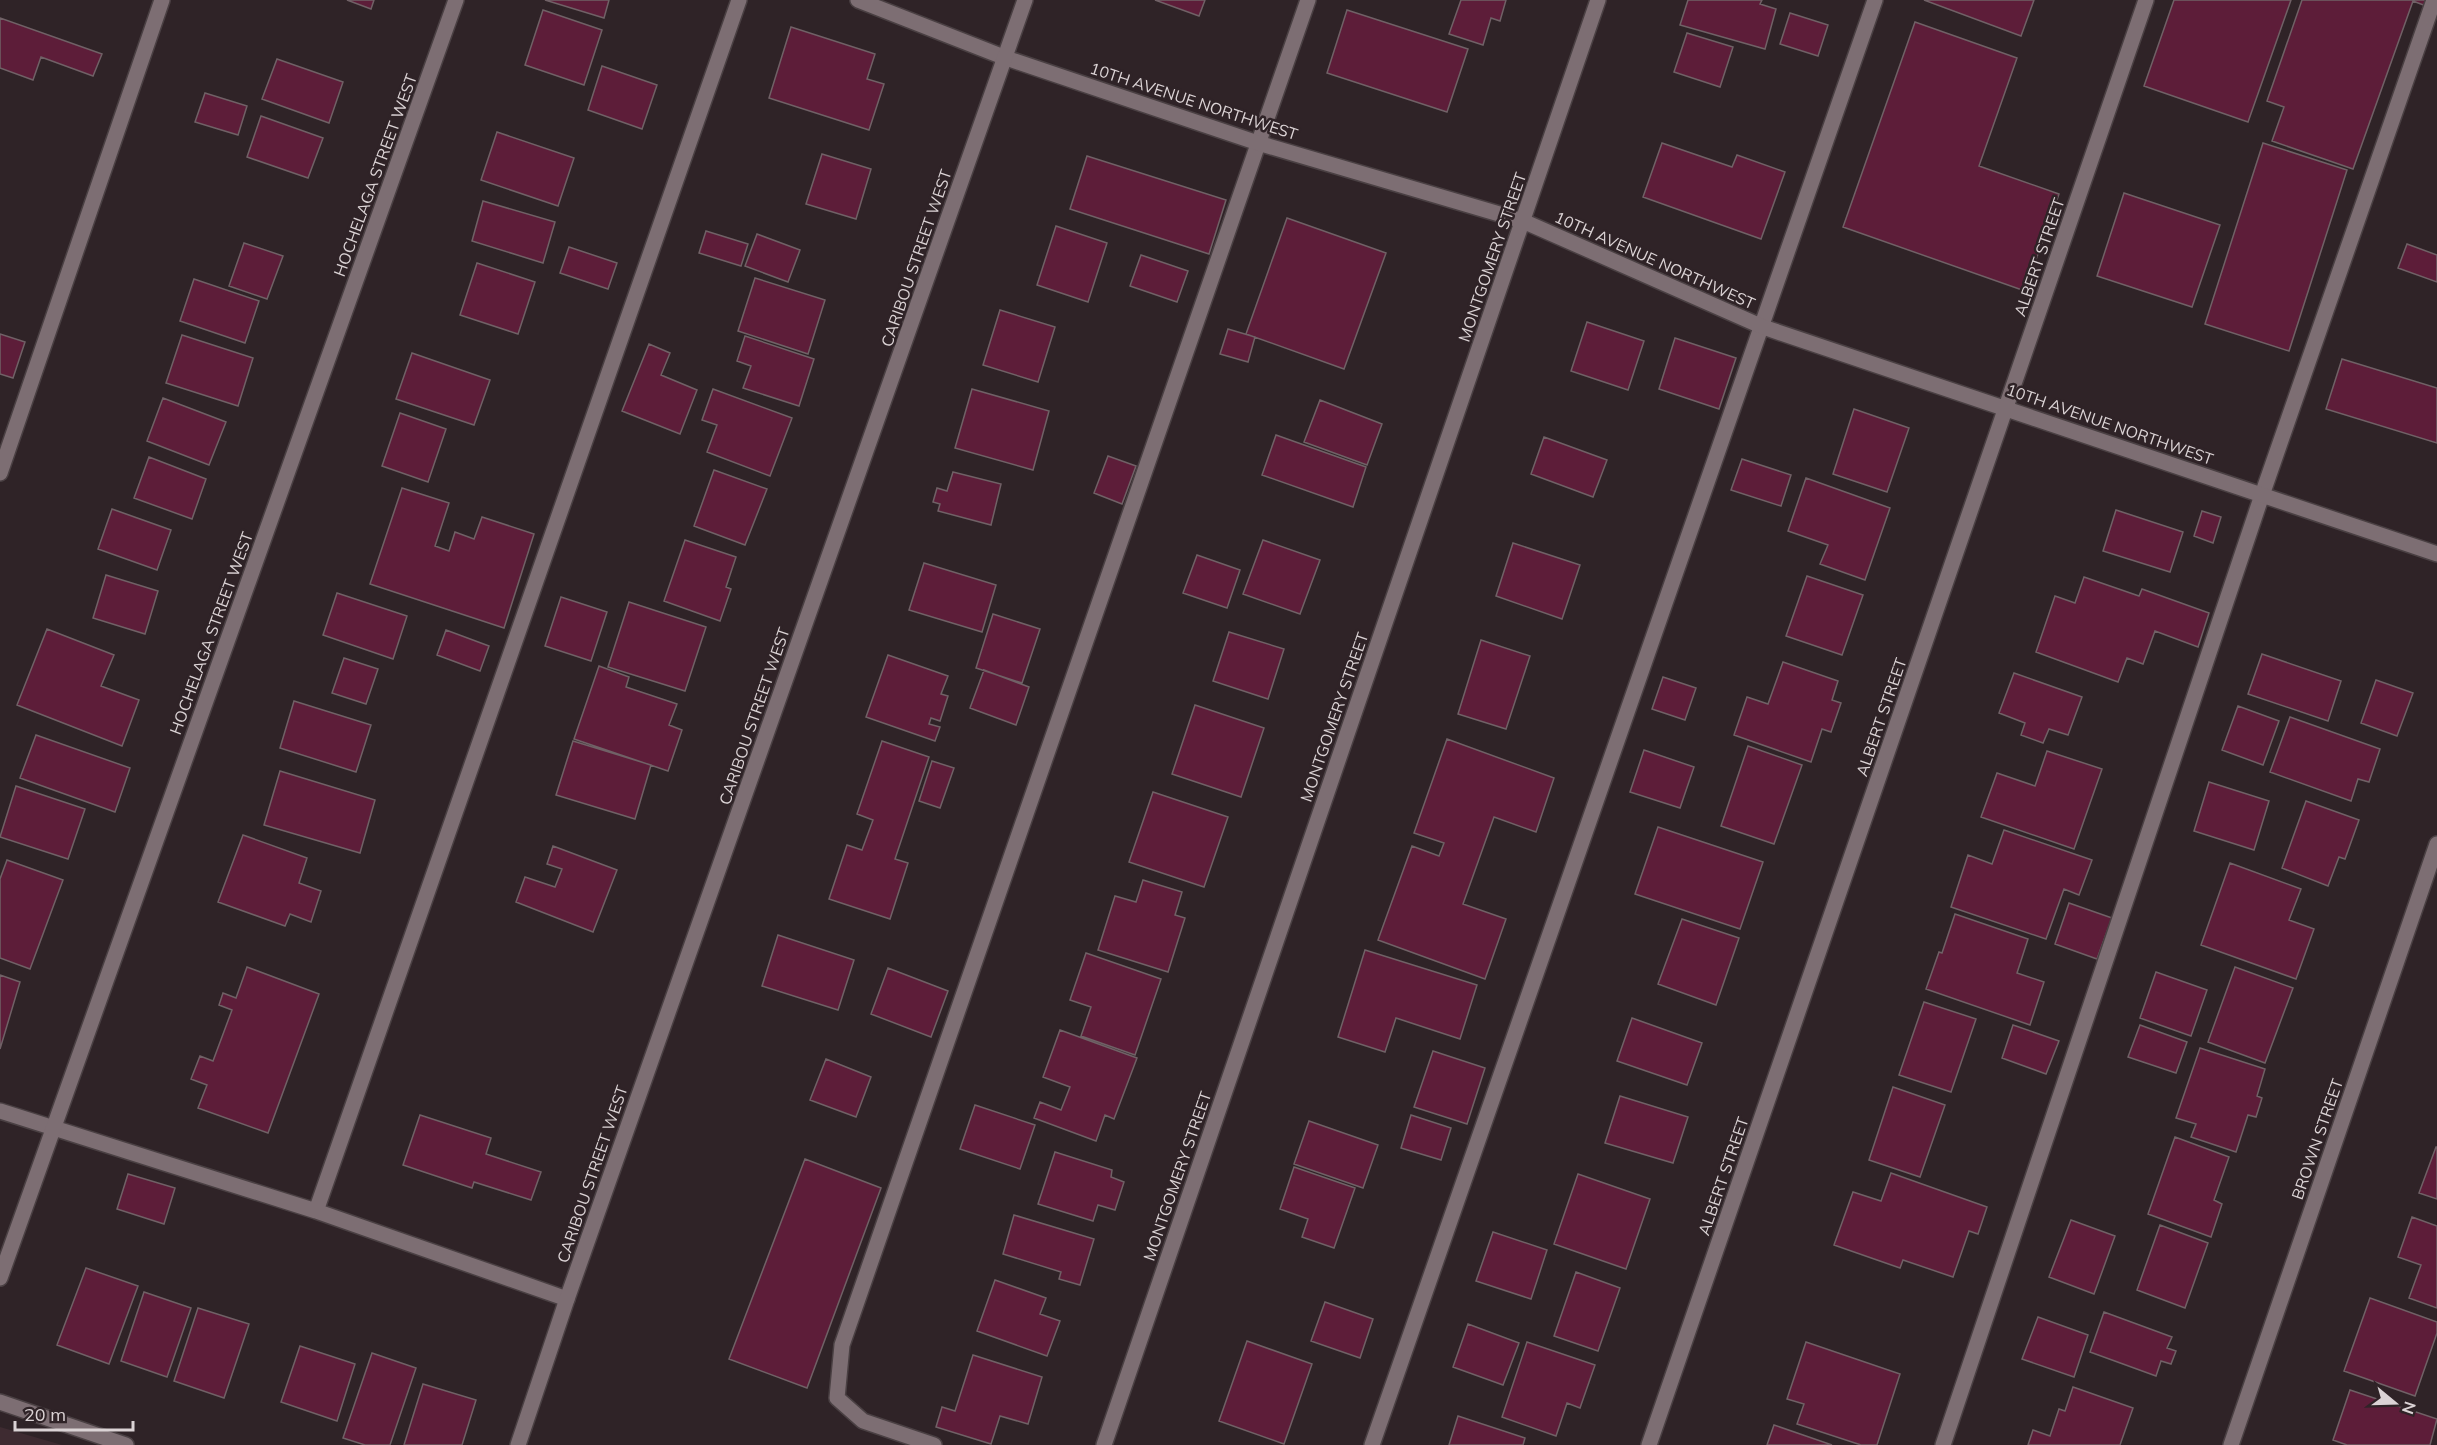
<svg xmlns="http://www.w3.org/2000/svg" width="2437" height="1445" viewBox="0 0 2437 1445" font-family="Mulish,sans-serif">
<rect width="100%" height="100%" fill="#2f2327"/>
<path fill="#3e2b31" d="M0,1427L62,1445H0Z"/>
<path fill="#5d1d39" stroke="#706166" stroke-width="1.5" d="M347,0H374L371,9Z
M545,0H609L604,18Z
M1155,0H1205L1199,16Z
M1461,0H1506L1500,21L1491,18L1483,45L1449,34Z
M1688,0H1762L1760,4L1776,9L1765,49L1680,25Z
M1924,0H2034L2021,36Z
M2174,0H2291L2248,122L2144,86Z
M2302,0H2428L2426,6L2413,1L2353,169L2272,141L2284,107L2267,101Z
M543,10L602,30L584,85L525,65Z
M1347,10L1468,49L1447,112L1327,73Z
M1790,13L1828,25L1818,56L1780,44Z
M0,18L102,54L93,76L41,57L33,80L0,68Z
M1915,22L2017,58L1979,166L2059,194L2025,291L1843,227Z
M791,27L875,54L867,79L884,84L869,130L769,98Z
M1687,33L1733,47L1720,87L1674,72Z
M277,59L343,82L329,123L262,99Z
M602,66L657,85L642,129L588,110Z
M205,93L247,106L238,135L195,122Z
M261,116L323,138L308,178L247,157Z
M497,132L574,158L558,206L481,180Z
M1662,143L1732,167L1737,155L1785,172L1761,239L1643,197Z
M2263,143L2347,170L2289,351L2205,324Z
M822,154L871,169L856,219L806,204Z
M1087,156L1226,200L1209,254L1070,209Z
M2124,193L2220,225L2192,307L2097,276Z
M483,201L555,222L543,263L472,241Z
M1287,218L1386,253L1344,369L1246,334Z
M1056,226L1107,243L1088,302L1037,285Z
M706,231L748,244L741,266L699,253Z
M757,234L800,250L788,282L745,266Z
M244,243L283,256L267,299L229,286Z
M2407,244L2437,255V282L2398,268Z
M569,247L617,263L608,289L560,273Z
M1141,255L1188,271L1177,302L1130,286Z
M477,263L535,282L518,334L460,315Z
M755,278L825,300L808,354L738,331Z
M194,279L259,301L245,343L180,321Z
M1000,310L1055,327L1038,382L983,365Z
M1587,322L1644,341L1628,390L1571,371Z
M1228,329L1255,337L1248,362L1220,354Z
M0,334L25,342L13,378L0,374Z
M182,335L253,358L238,406L166,383Z
M745,336L814,359L799,406L743,388L751,366L737,361Z
M1675,338L1736,358L1719,409L1659,389Z
M649,344L670,353L661,375L697,390L680,434L622,411Z
M412,353L490,380L474,425L396,399Z
M2342,359L2437,388V443L2326,409Z
M713,389L792,418L770,476L707,452L717,425L702,420Z
M972,389L1049,411L1033,470L955,448Z
M163,398L226,422L209,465L147,441Z
M1320,400L1382,424L1367,465L1304,442Z
M1854,409L1909,428L1887,492L1833,474Z
M400,413L446,429L428,482L382,466Z
M1276,435L1366,467L1353,507L1262,475Z
M1544,437L1607,460L1593,497L1531,474Z
M1108,456L1136,466L1122,504L1094,493Z
M149,457L206,479L192,519L134,498Z
M1742,459L1791,475L1781,506L1731,490Z
M714,470L767,489L745,545L694,526Z
M953,472L1001,484L991,525L938,511L940,504L933,502L937,488L947,491Z
M1806,478L1890,508L1865,580L1820,564L1828,545L1788,531Z
M402,488L449,503L435,546L449,551L455,532L474,539L482,517L534,534L504,628L370,584Z
M112,509L171,530L157,570L98,549Z
M2116,510L2183,532L2170,572L2103,551Z
M2202,511L2221,517L2213,543L2194,536Z
M685,540L736,557L726,587L731,589L720,621L664,601Z
M1263,540L1320,560L1300,614L1243,594Z
M1513,543L1580,565L1562,619L1496,596Z
M1197,555L1240,570L1227,608L1183,593Z
M924,563L996,585L982,632L909,610Z
M106,575L158,591L145,634L93,618Z
M1807,576L1863,595L1842,655L1786,636Z
M2084,577L2139,596L2142,589L2209,613L2198,647L2155,631L2143,664L2127,658L2118,682L2036,652L2055,596L2075,603Z
M337,593L407,616L393,659L323,635Z
M561,597L607,612L591,661L545,646Z
M629,602L706,627L685,691L608,667Z
M993,614L1040,629L1022,683L976,668Z
M47,629L114,655L101,686L139,700L122,746L17,705Z
M446,630L489,646L480,671L437,655Z
M1229,632L1284,649L1268,699L1213,681Z
M1481,640L1530,656L1506,729L1458,714Z
M2262,654L2341,681L2328,721L2248,694Z
M888,655L948,676L941,694L948,696L940,721L931,718L929,724L940,727L935,741L866,717Z
M344,658L378,669L366,704L332,693Z
M1783,662L1838,681L1832,700L1841,703L1831,732L1822,729L1811,762L1734,735L1747,697L1768,704Z
M599,666L629,677L626,687L677,704L669,725L682,730L668,771L574,739Z
M984,670L1029,687L1016,725L970,708Z
M2014,673L2082,697L2068,735L2049,729L2043,743L2021,735L2025,723L1999,713Z
M1663,677L1696,688L1685,720L1652,709Z
M2376,680L2413,693L2397,736L2361,723Z
M294,701L371,725L356,772L280,748Z
M1195,705L1264,728L1241,797L1172,774Z
M2238,706L2279,721L2263,765L2222,750Z
M2290,717L2380,749L2369,782L2358,779L2351,801L2270,772Z
M36,735L130,768L115,812L20,778Z
M1447,739L1554,778L1536,832L1494,817L1463,904L1506,919L1485,979L1378,940L1412,846L1439,856L1444,843L1414,833Z
M573,741L651,765L635,819L556,795Z
M882,741L929,757L895,859L908,863L890,919L829,899L847,845L862,850L873,820L857,814Z
M1748,746L1802,765L1774,844L1721,826Z
M1644,750L1694,767L1680,808L1630,792Z
M2047,751L2102,769L2074,849L1981,817L1997,773L2035,786Z
M932,761L954,768L940,808L919,801Z
M280,771L375,800L360,853L264,825Z
M2209,782L2269,801L2254,850L2194,831Z
M16,786L85,809L68,859L0,837Z
M1153,792L1228,817L1204,887L1129,862Z
M2306,801L2359,820L2345,859L2339,857L2328,886L2282,868Z
M1658,827L1763,862L1740,929L1635,894Z
M2004,830L2092,860L2079,895L2064,889L2046,939L1951,907L1968,855L1992,864Z
M243,835L307,858L299,883L321,891L311,922L290,914L285,926L218,902Z
M553,846L617,870L593,932L516,902L525,877L555,887L562,869L547,864Z
M7,860L63,880L30,969L0,958V879Z
M2230,863L2301,889L2289,920L2314,929L2296,979L2201,945Z
M1143,880L1182,892L1175,915L1185,918L1168,972L1098,950L1115,896L1136,902Z
M2069,903L2112,918L2097,959L2055,944Z
M1955,914L2028,939L2017,973L2044,982L2030,1025L1926,989L1939,952L1942,953Z
M1682,919L1739,938L1716,1005L1658,984Z
M778,935L854,960L838,1010L762,986Z
M1365,950L1477,985L1460,1039L1396,1018L1385,1052L1338,1037Z
M1086,953L1161,979L1135,1055L1081,1036L1091,1007L1070,1000Z
M247,967L319,994L268,1133L198,1108L207,1085L191,1079L200,1056L213,1061L232,1010L219,1005L223,993L236,998Z
M2235,967L2293,988L2265,1063L2208,1042Z
M888,968L948,991L931,1037L871,1014Z
M2156,972L2207,990L2191,1036L2140,1018Z
M0,975L20,982L0,1049Z
M1924,1002L1976,1019L1951,1092L1899,1075Z
M1632,1018L1702,1043L1687,1085L1617,1061Z
M2013,1025L2059,1041L2046,1074L2002,1058Z
M2140,1025L2187,1042L2176,1073L2128,1057Z
M1060,1030L1137,1058L1114,1119L1105,1115L1096,1141L1034,1118L1040,1102L1061,1110L1070,1087L1043,1077Z
M2200,1048L2265,1069L2257,1096L2262,1098L2256,1117L2248,1115L2236,1152L2191,1137L2196,1124L2176,1118Z
M1433,1051L1485,1068L1467,1124L1414,1107Z
M826,1059L871,1077L856,1117L810,1100Z
M1893,1087L1945,1105L1920,1177L1869,1160Z
M1620,1096L1688,1117L1673,1163L1605,1143Z
M975,1105L1035,1125L1020,1169L960,1149Z
M420,1115L491,1138L486,1154L541,1172L531,1200L474,1182L472,1188L403,1165Z
M1411,1115L1451,1128L1441,1160L1401,1148Z
M1309,1121L1378,1145L1363,1188L1294,1164Z
M2175,1137L2229,1157L2214,1200L2222,1204L2211,1237L2148,1214Z
M2436,1147H2437V1199L2419,1193Z
M1055,1152L1112,1170L1111,1177L1124,1182L1115,1210L1098,1205L1093,1221L1038,1204Z
M805,1159L881,1188L807,1388L729,1359Z
M1294,1167L1355,1188L1334,1248L1302,1237L1308,1219L1280,1209Z
M1891,1173L1987,1207L1978,1234L1969,1231L1953,1277L1903,1260L1900,1268L1834,1245L1853,1192L1881,1201Z
M128,1174L175,1188L164,1224L117,1209Z
M1578,1174L1650,1199L1626,1269L1554,1244Z
M1014,1215L1094,1239L1080,1285L1059,1279L1061,1272L1003,1254Z
M2412,1217L2437,1226V1308L2409,1298L2421,1265L2398,1257Z
M2071,1220L2115,1236L2094,1294L2049,1277Z
M2160,1225L2208,1243L2185,1308L2137,1290Z
M1493,1232L1547,1250L1531,1299L1476,1281Z
M86,1268L138,1286L109,1364L57,1345Z
M1576,1272L1620,1288L1598,1351L1554,1336Z
M995,1280L1046,1298L1040,1314L1060,1321L1047,1356L977,1331Z
M144,1292L191,1308L167,1377L121,1361Z
M2370,1298L2437,1322V1333L2415,1396L2344,1371Z
M1325,1302L1373,1319L1360,1358L1311,1341Z
M198,1308L249,1324L224,1398L174,1381Z
M2104,1312L2172,1337L2167,1348L2176,1351L2171,1364L2161,1361L2156,1376L2090,1352Z
M2038,1317L2088,1335L2074,1377L2022,1359Z
M1468,1324L1519,1343L1503,1385L1453,1367Z
M1247,1341L1312,1364L1284,1444L1219,1421Z
M1527,1342L1595,1365L1580,1408L1567,1403L1556,1436L1502,1417Z
M1806,1342L1900,1374L1877,1445H1861L1797,1424L1804,1404L1787,1399Z
M300,1346L355,1364L337,1421L281,1402Z
M372,1353L416,1368L390,1445H365L343,1438Z
M973,1355L1042,1377L1028,1424L1000,1416L991,1444L936,1427L942,1407L955,1411Z
M423,1384L476,1400L462,1445H404Z
M2073,1387L2133,1408L2120,1445H2028L2033,1430L2050,1436L2059,1409L2065,1411Z
M2350,1390L2437,1419L2430,1445H2347L2333,1440Z
M1458,1416L1525,1438L1523,1445H1449Z
M1774,1425L1832,1445H1767Z"/>
<g fill="none" stroke-linecap="round" stroke-linejoin="round">
<g stroke="#4a4043" stroke-width="18">
<path id="lane" d="M0,473L162,0
M0,1111L316,1211L567,1299
M316,1211L739,0
M934,1445L863,1421L837,1398L842,1345L1308,0
M1372,1445L1875,0
M1943,1445L2262,495L2434,0"/>
</g>
<g stroke="#4a4043" stroke-width="18">
<path id="street" d="M858,0L1006,58L1258,143L1523,221L1763,327L2437,554
M0,1278L456,0
M1104,1445L1598,0
M1649,1445L2146,0
M2231,1445L2437,844"/>
</g>
<g stroke="#4a4043" stroke-width="18">
<path id="secondary" d="M0,1402L126,1445
M518,1445L567,1299L1025,0"/>
</g>
<use href="#lane" stroke="#7d6e73" stroke-width="15"/>
<use href="#street" stroke="#7d6e73" stroke-width="15"/>
<use href="#secondary" stroke="#7d6e73" stroke-width="15"/>
</g>
<g text-anchor="middle" stroke-width="5" stroke-linejoin="round" paint-order="stroke">
<g font-size="16" fill="#dbd3d5" stroke="#2f2327">
<text transform="translate(1194 101) rotate(18)" y="6">10TH AVENUE NORTHWEST</text>
<text transform="translate(375 175) rotate(-70)" y="6">HOCHELAGA STREET WEST</text>
<text transform="translate(1492 257) rotate(-71)" y="6">MONTGOMERY STREET</text>
<text transform="translate(2039 257) rotate(-71)" y="6">ALBERT STREET</text>
<text transform="translate(916 258) rotate(-71)" y="6">CARIBOU STREET WEST</text>
<text transform="translate(1655 260) rotate(24)" y="6">10TH AVENUE NORTHWEST</text>
<text transform="translate(2110 424) rotate(19)" y="6">10TH AVENUE NORTHWEST</text>
<text transform="translate(211 633) rotate(-70)" y="6">HOCHELAGA STREET WEST</text>
<text transform="translate(754 716) rotate(-71)" y="6">CARIBOU STREET WEST</text>
<text transform="translate(1334 717) rotate(-71)" y="6">MONTGOMERY STREET</text>
<text transform="translate(1881 717) rotate(-71)" y="6">ALBERT STREET</text>
<text transform="translate(2317 1139) rotate(-71)" y="6">BROWN STREET</text>
<text transform="translate(592 1174) rotate(-71)" y="6">CARIBOU STREET WEST</text>
<text transform="translate(1177 1176) rotate(-71)" y="6">MONTGOMERY STREET</text>
<text transform="translate(1723 1176) rotate(-71)" y="6">ALBERT STREET</text>
</g>
</g>
<g transform="translate(2395 1403) rotate(109)" stroke="#2f2327" stroke-width="4.5" paint-order="stroke">
<path d="M0-4.5L10 22L0 15L-10 22Z" fill="#dbd3d5"/>
<text y="-9" font-size="16" font-weight="bold" text-anchor="middle" fill="#dbd3d5">N</text>
</g>
<path d="M15 1421v9h118v-9" fill="none" stroke="#dbd3d5" stroke-width="3"/>
<text x="24" y="1421" font-size="18" fill="#dbd3d5" stroke="#2f2327" stroke-width="4.5" paint-order="stroke">20 m</text>
</svg>
